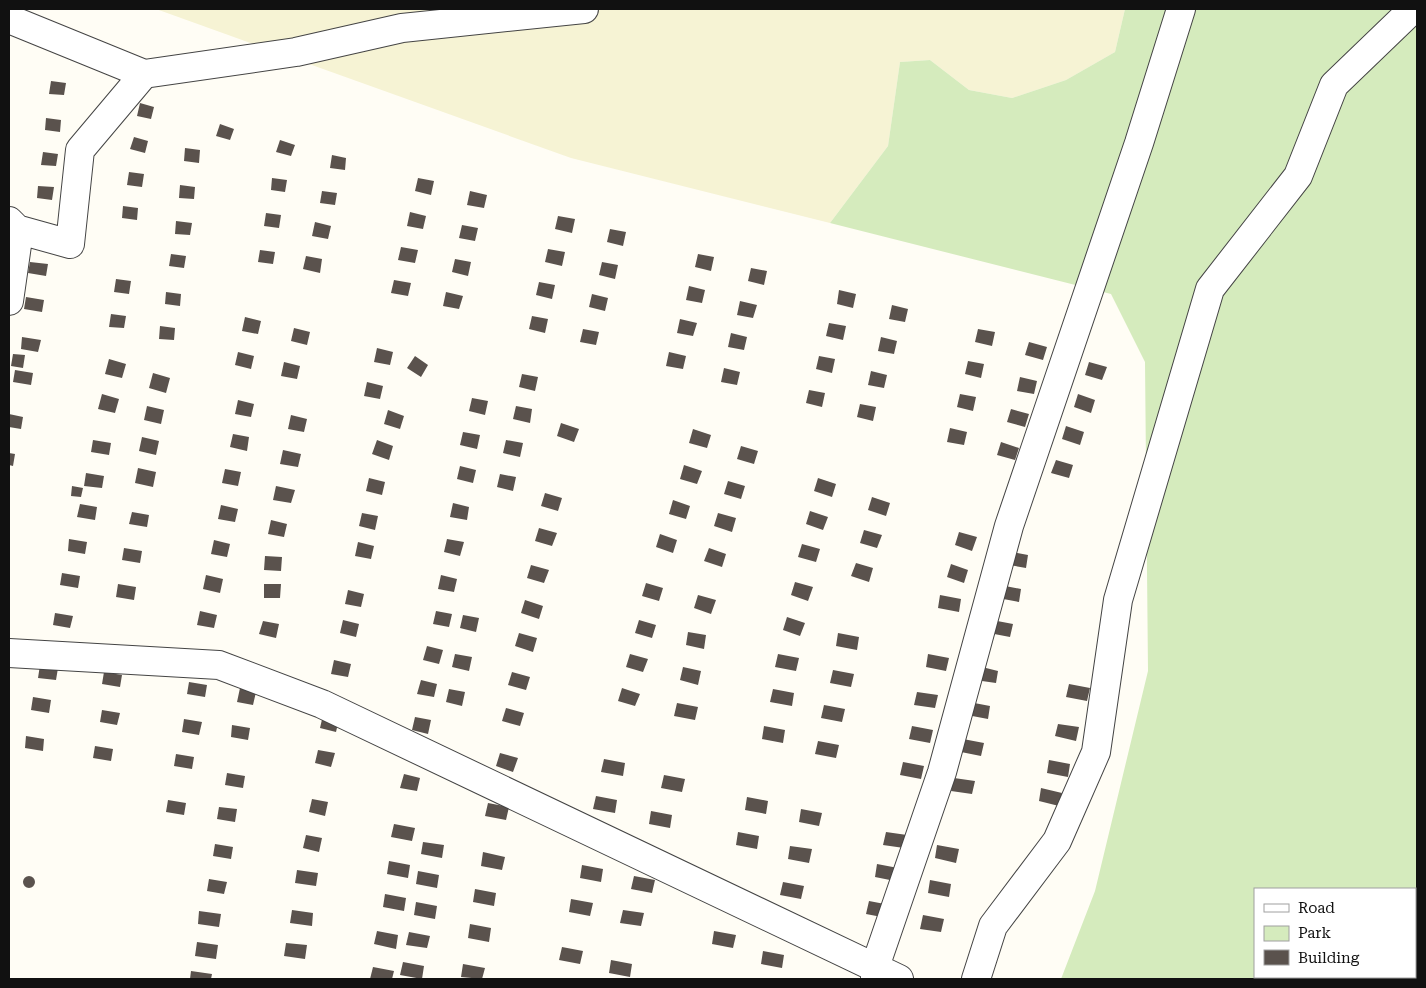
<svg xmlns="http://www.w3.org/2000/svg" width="1426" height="988" viewBox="0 0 1426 988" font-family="'Roboto Serif',serif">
<rect width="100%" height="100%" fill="#fffdf5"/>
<path fill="#f6f3d4" d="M156,9H1125L1115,52L1066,80L1012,98L969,90L930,60L900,62L888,146L830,223L571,158Z"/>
<path fill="#d5ebbd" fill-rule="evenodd" d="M1125,9H1417V979H1061L1095,891L1148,671L1145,362L1111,294L830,223L888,146L900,62L930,60L969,90L1012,98L1066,80L1115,52ZM1255,889H1415V977H1255Z"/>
<path fill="#5a524d" d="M51,81L66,83L64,95L49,94Z
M140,103L154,107L151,119L137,116Z
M46,118L61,120L60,132L45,130Z
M220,124L234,129L230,140L216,136Z
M134,137L148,141L145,153L130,149Z
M280,140L295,145L291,156L276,152Z
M185,148L200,150L199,163L184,161Z
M43,152L58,154L56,166L41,165Z
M332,155L346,158L345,170L330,168Z
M129,172L144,174L142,187L127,185Z
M272,178L287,180L285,192L271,190Z
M418,178L434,181L431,195L415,191Z
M180,185L195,187L194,199L179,198Z
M38,186L54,187L52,200L37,198Z
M322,191L337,193L335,205L320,203Z
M470,191L487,195L484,208L467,205Z
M123,206L138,208L137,220L122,218Z
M410,212L426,216L423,229L407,226Z
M266,213L281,215L279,228L264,226Z
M558,216L575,219L572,233L555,229Z
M176,221L192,223L190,235L175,234Z
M315,222L331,226L328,239L312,236Z
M462,225L478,228L475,241L459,238Z
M610,229L626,232L623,246L607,242Z
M401,247L418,250L415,263L398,260Z
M548,249L565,252L562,266L545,262Z
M260,250L275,252L273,264L258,262Z
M171,254L186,256L184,268L169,266Z
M698,254L714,257L711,271L695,267Z
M306,256L322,259L320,273L303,269Z
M455,259L471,262L468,276L452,272Z
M30,262L48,264L46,276L28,273Z
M602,262L618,265L615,279L599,275Z
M751,268L767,271L764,285L748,281Z
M116,279L131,281L129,294L114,292Z
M394,280L411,283L408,296L391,293Z
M539,282L555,285L552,299L536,295Z
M689,286L705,290L702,303L686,300Z
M839,290L856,294L853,308L837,304Z
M166,292L181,294L180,306L165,304Z
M446,292L463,296L459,309L443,306Z
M592,294L608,298L605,311L589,307Z
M26,297L44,300L42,312L24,309Z
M740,301L757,305L753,318L737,315Z
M892,305L908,309L905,322L889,319Z
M111,314L126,316L124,328L109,327Z
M532,316L548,319L545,333L529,329Z
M245,317L261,321L258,334L242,331Z
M680,319L697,323L693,336L677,333Z
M829,323L846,326L843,340L826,336Z
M160,326L175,328L174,340L159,339Z
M294,328L310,332L307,345L291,341Z
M583,329L599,332L596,345L580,342Z
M978,329L995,332L992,346L975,342Z
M731,333L747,337L744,350L728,347Z
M22,337L41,340L38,352L21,349Z
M881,337L897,341L894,354L878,351Z
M1029,342L1047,347L1043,360L1025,355Z
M377,348L393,352L390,365L374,362Z
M238,352L254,356L251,369L235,365Z
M669,352L686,356L683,369L666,366Z
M13,354L25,355L23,368L11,366Z
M415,356L428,365L421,377L407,368Z
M819,356L835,359L832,373L816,369Z
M109,359L126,364L122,378L105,374Z
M968,361L984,364L981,378L965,374Z
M284,362L300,366L297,379L281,376Z
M1089,362L1107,367L1102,380L1085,375Z
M724,368L740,372L737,385L721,382Z
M15,370L33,373L31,385L13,382Z
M871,371L887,375L884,388L868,385Z
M153,373L170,378L166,393L149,388Z
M522,374L538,377L535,391L519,387Z
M1020,377L1037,381L1034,394L1017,391Z
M367,382L383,386L380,399L364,396Z
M809,390L825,393L822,407L806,403Z
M102,394L119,399L115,413L98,409Z
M960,394L976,397L973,411L957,407Z
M1078,394L1095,400L1091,413L1074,407Z
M472,398L488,401L485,415L469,411Z
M238,400L254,404L251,417L235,414Z
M860,404L876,407L873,421L857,417Z
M147,406L164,410L161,424L144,420Z
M516,406L532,409L530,423L513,419Z
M1011,409L1029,414L1025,427L1007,422Z
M388,410L404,416L400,429L384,424Z
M9,414L23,417L21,429L9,427Z
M291,415L307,419L304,432L288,429Z
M561,423L579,429L574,442L557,436Z
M1066,426L1084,432L1080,445L1062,439Z
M950,428L967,432L964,445L947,442Z
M693,429L711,435L707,448L689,443Z
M463,432L480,435L477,449L460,445Z
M233,434L249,437L247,451L230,447Z
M142,437L159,441L156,455L139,451Z
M93,440L111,443L109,455L91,452Z
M377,440L393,446L389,460L372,454Z
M506,440L523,443L520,457L503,453Z
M1001,442L1019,448L1015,460L997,455Z
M741,446L758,451L754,464L737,459Z
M283,450L301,454L298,467L280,464Z
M9,453L15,454L13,466L9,465Z
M1056,460L1073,465L1069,478L1051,473Z
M684,465L702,471L697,484L680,479Z
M460,466L476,470L473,483L457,479Z
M138,468L156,472L153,487L135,483Z
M225,469L241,472L238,486L222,483Z
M86,473L104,476L102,488L84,486Z
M500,474L516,477L513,491L497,487Z
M369,478L385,482L382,495L366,491Z
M818,478L836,484L832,497L814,491Z
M728,481L745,486L741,499L724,494Z
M72,486L83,488L81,497L71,496Z
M276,486L295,490L291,503L273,500Z
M545,493L562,498L558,511L541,506Z
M872,497L890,503L886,516L868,510Z
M673,500L690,506L686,519L669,514Z
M453,503L469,507L467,520L450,517Z
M80,504L97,507L95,520L77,517Z
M221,505L238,509L235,522L218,519Z
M810,511L828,517L823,530L806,524Z
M132,512L149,515L147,527L129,524Z
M362,513L378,516L375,530L359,526Z
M718,513L736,518L732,532L714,526Z
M271,520L287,524L284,537L268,534Z
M539,528L557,533L552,546L535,541Z
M864,530L882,535L877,548L860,543Z
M959,532L977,537L972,551L955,545Z
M660,534L677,540L673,553L656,547Z
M69,539L87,542L85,554L68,551Z
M447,539L464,542L460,556L444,552Z
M214,540L230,544L227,557L211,554Z
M358,542L374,546L371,559L355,556Z
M802,544L820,549L816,562L798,557Z
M124,548L142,551L140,563L122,560Z
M709,548L726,554L722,567L704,561Z
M1007,551L1028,555L1026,568L1004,564Z
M265,556L282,557L281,571L264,570Z
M856,563L873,568L869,582L851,576Z
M951,564L968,570L964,583L947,577Z
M531,565L549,570L544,583L527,578Z
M62,573L80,576L78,588L60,585Z
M206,575L223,579L220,593L203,589Z
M441,575L457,579L454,592L438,589Z
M795,582L813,587L808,601L791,595Z
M646,583L663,588L659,601L642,596Z
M118,584L136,587L134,600L116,597Z
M264,584H281L280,598H264Z
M1000,585L1021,589L1019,602L998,598Z
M348,590L364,594L361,607L345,604Z
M698,595L716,600L711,614L694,608Z
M940,595L961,599L959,612L938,608Z
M525,600L543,606L539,619L521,613Z
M200,611L217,615L214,628L197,625Z
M436,611L452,614L449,627L433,624Z
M55,613L73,616L70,628L53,625Z
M463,615L479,618L476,632L460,628Z
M787,617L805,623L800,636L783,630Z
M343,620L359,624L356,637L340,633Z
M639,620L656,625L652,638L635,633Z
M992,620L1013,624L1010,637L989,633Z
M263,621L279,624L276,638L259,634Z
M688,632L706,635L704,649L686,645Z
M519,633L537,638L533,652L515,646Z
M838,633L859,637L857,650L836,646Z
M427,646L443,650L439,664L423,660Z
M455,654L472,657L469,671L452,667Z
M630,654L648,659L643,672L626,667Z
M778,654L799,658L796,671L775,667Z
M928,654L949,658L946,671L926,667Z
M334,660L351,664L348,677L331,674Z
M40,665L58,668L56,680L38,678Z
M978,666L998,671L996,683L975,680Z
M683,667L701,671L698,685L680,680Z
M833,670L854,674L851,687L830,683Z
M104,672L122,675L120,687L102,684Z
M512,672L530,677L526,690L508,685Z
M421,680L437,684L434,697L417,694Z
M189,682L207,685L205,697L187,694Z
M1069,684L1090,688L1087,701L1066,697Z
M240,688L256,692L253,705L237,702Z
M622,688L640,694L635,706L618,701Z
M449,689L465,692L462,706L446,702Z
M773,689L794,693L792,706L770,702Z
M917,692L938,695L935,708L914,705Z
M33,697L51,700L49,713L31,710Z
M969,702L990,706L988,719L967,715Z
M677,703L698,707L695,720L674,716Z
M824,705L845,709L842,722L821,718Z
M506,708L524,713L520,726L502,721Z
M102,710L120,713L117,725L100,722Z
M323,715L339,719L336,732L320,728Z
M415,717L431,720L428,734L412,730Z
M184,719L202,722L199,735L182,732Z
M1058,724L1079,727L1076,741L1055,736Z
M232,725L250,728L248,740L231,737Z
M764,726L785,730L783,743L762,739Z
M912,726L933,730L930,743L909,739Z
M26,736L44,739L43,751L25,748Z
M963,739L984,743L981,756L961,752Z
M818,741L839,745L836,758L815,754Z
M95,746L113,749L111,761L93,758Z
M318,750L335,753L331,767L315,763Z
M500,753L518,758L513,772L496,766Z
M176,754L194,757L192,769L174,766Z
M604,759L625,763L623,776L601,772Z
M1049,760L1070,764L1068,777L1047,773Z
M903,762L924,766L921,779L900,775Z
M227,773L245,776L243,788L225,785Z
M404,774L420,778L417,791L400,788Z
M664,775L685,779L682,792L661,788Z
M954,778L975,781L972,794L951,791Z
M1041,788L1062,793L1059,806L1039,801Z
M596,796L617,800L615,813L593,809Z
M747,797L768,801L766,814L745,810Z
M312,799L328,802L325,816L309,812Z
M168,800L186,803L184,815L166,812Z
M488,803L509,807L506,820L485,816Z
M219,807L237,809L235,822L217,819Z
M801,809L822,813L819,826L799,822Z
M651,811L672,815L670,828L649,824Z
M394,824L415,828L412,841L391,837Z
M738,832L759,836L757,849L736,845Z
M886,832L907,835L904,848L883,845Z
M306,835L322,838L319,852L303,848Z
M423,842L444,845L442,858L421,854Z
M215,844L233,847L231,859L213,856Z
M937,845L959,849L956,863L935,858Z
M790,846L812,849L809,863L788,859Z
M483,852L505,857L502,870L481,866Z
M389,861L410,865L408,878L387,874Z
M877,864L898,868L895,881L875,877Z
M582,865L603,869L601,882L580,878Z
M297,870L318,873L316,886L295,883Z
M418,871L439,875L437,888L416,884Z
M23 882a6 6 0 1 1 12 0a6 6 0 1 1-12 0Z
M634,876L655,880L652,893L631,889Z
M209,879L227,882L224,894L207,891Z
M930,880L951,884L949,897L928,893Z
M783,882L804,886L801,899L780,895Z
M475,889L496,893L494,906L473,902Z
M385,894L406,898L404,911L383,907Z
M571,899L593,903L590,916L569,912Z
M869,901L890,905L887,918L866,914Z
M416,902L437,906L435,919L414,915Z
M292,910L313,913L312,926L290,923Z
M623,910L644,913L641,926L620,923Z
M199,911L221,914L219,927L198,924Z
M923,915L944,919L941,932L920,929Z
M470,924L491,928L489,942L468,938Z
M377,931L398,935L396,949L374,944Z
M714,931L736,935L733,948L712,944Z
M409,932L430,936L427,948L406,945Z
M197,942L218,945L216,959L195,956Z
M286,943L307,945L305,959L284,956Z
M562,947L583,951L580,964L559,960Z
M763,951L784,955L782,968L761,964Z
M611,960L632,964L630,977L609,973Z
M403,962L424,966L422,979L400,975Z
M463,964L485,968L482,979L461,977Z
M373,967L394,971L392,979H370Z
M191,971L212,974L211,979H190Z"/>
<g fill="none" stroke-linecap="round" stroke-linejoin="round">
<g stroke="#444" stroke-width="30">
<path id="minor" d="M9,19L144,74L296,52L402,28L584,9
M9,221L19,231L9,301
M9,227L70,244L80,150L144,74
M9,653L219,665L322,704L899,979
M875,979V967L942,772L1009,526L1139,143L1181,9
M976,979L993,926L1057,841L1096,752L1118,600L1210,289L1298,176L1334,85L1413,9"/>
</g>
<use href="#minor" stroke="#fff" stroke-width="28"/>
</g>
<rect width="1426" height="988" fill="none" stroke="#111111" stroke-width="20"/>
<rect x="1254" y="888" width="162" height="90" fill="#ffffff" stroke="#a0a0a0"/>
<rect x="1264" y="904" width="25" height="8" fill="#ffffff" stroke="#a0a0a0"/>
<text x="1298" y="913" font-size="15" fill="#111111">Road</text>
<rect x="1264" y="926" width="25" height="15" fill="#d5ebbd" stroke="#a0a0a0"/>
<text x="1298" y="938" font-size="15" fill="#111111">Park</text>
<rect x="1264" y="950" width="25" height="15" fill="#5a524d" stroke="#a0a0a0"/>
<text x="1298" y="963" font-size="15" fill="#111111">Building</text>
</svg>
